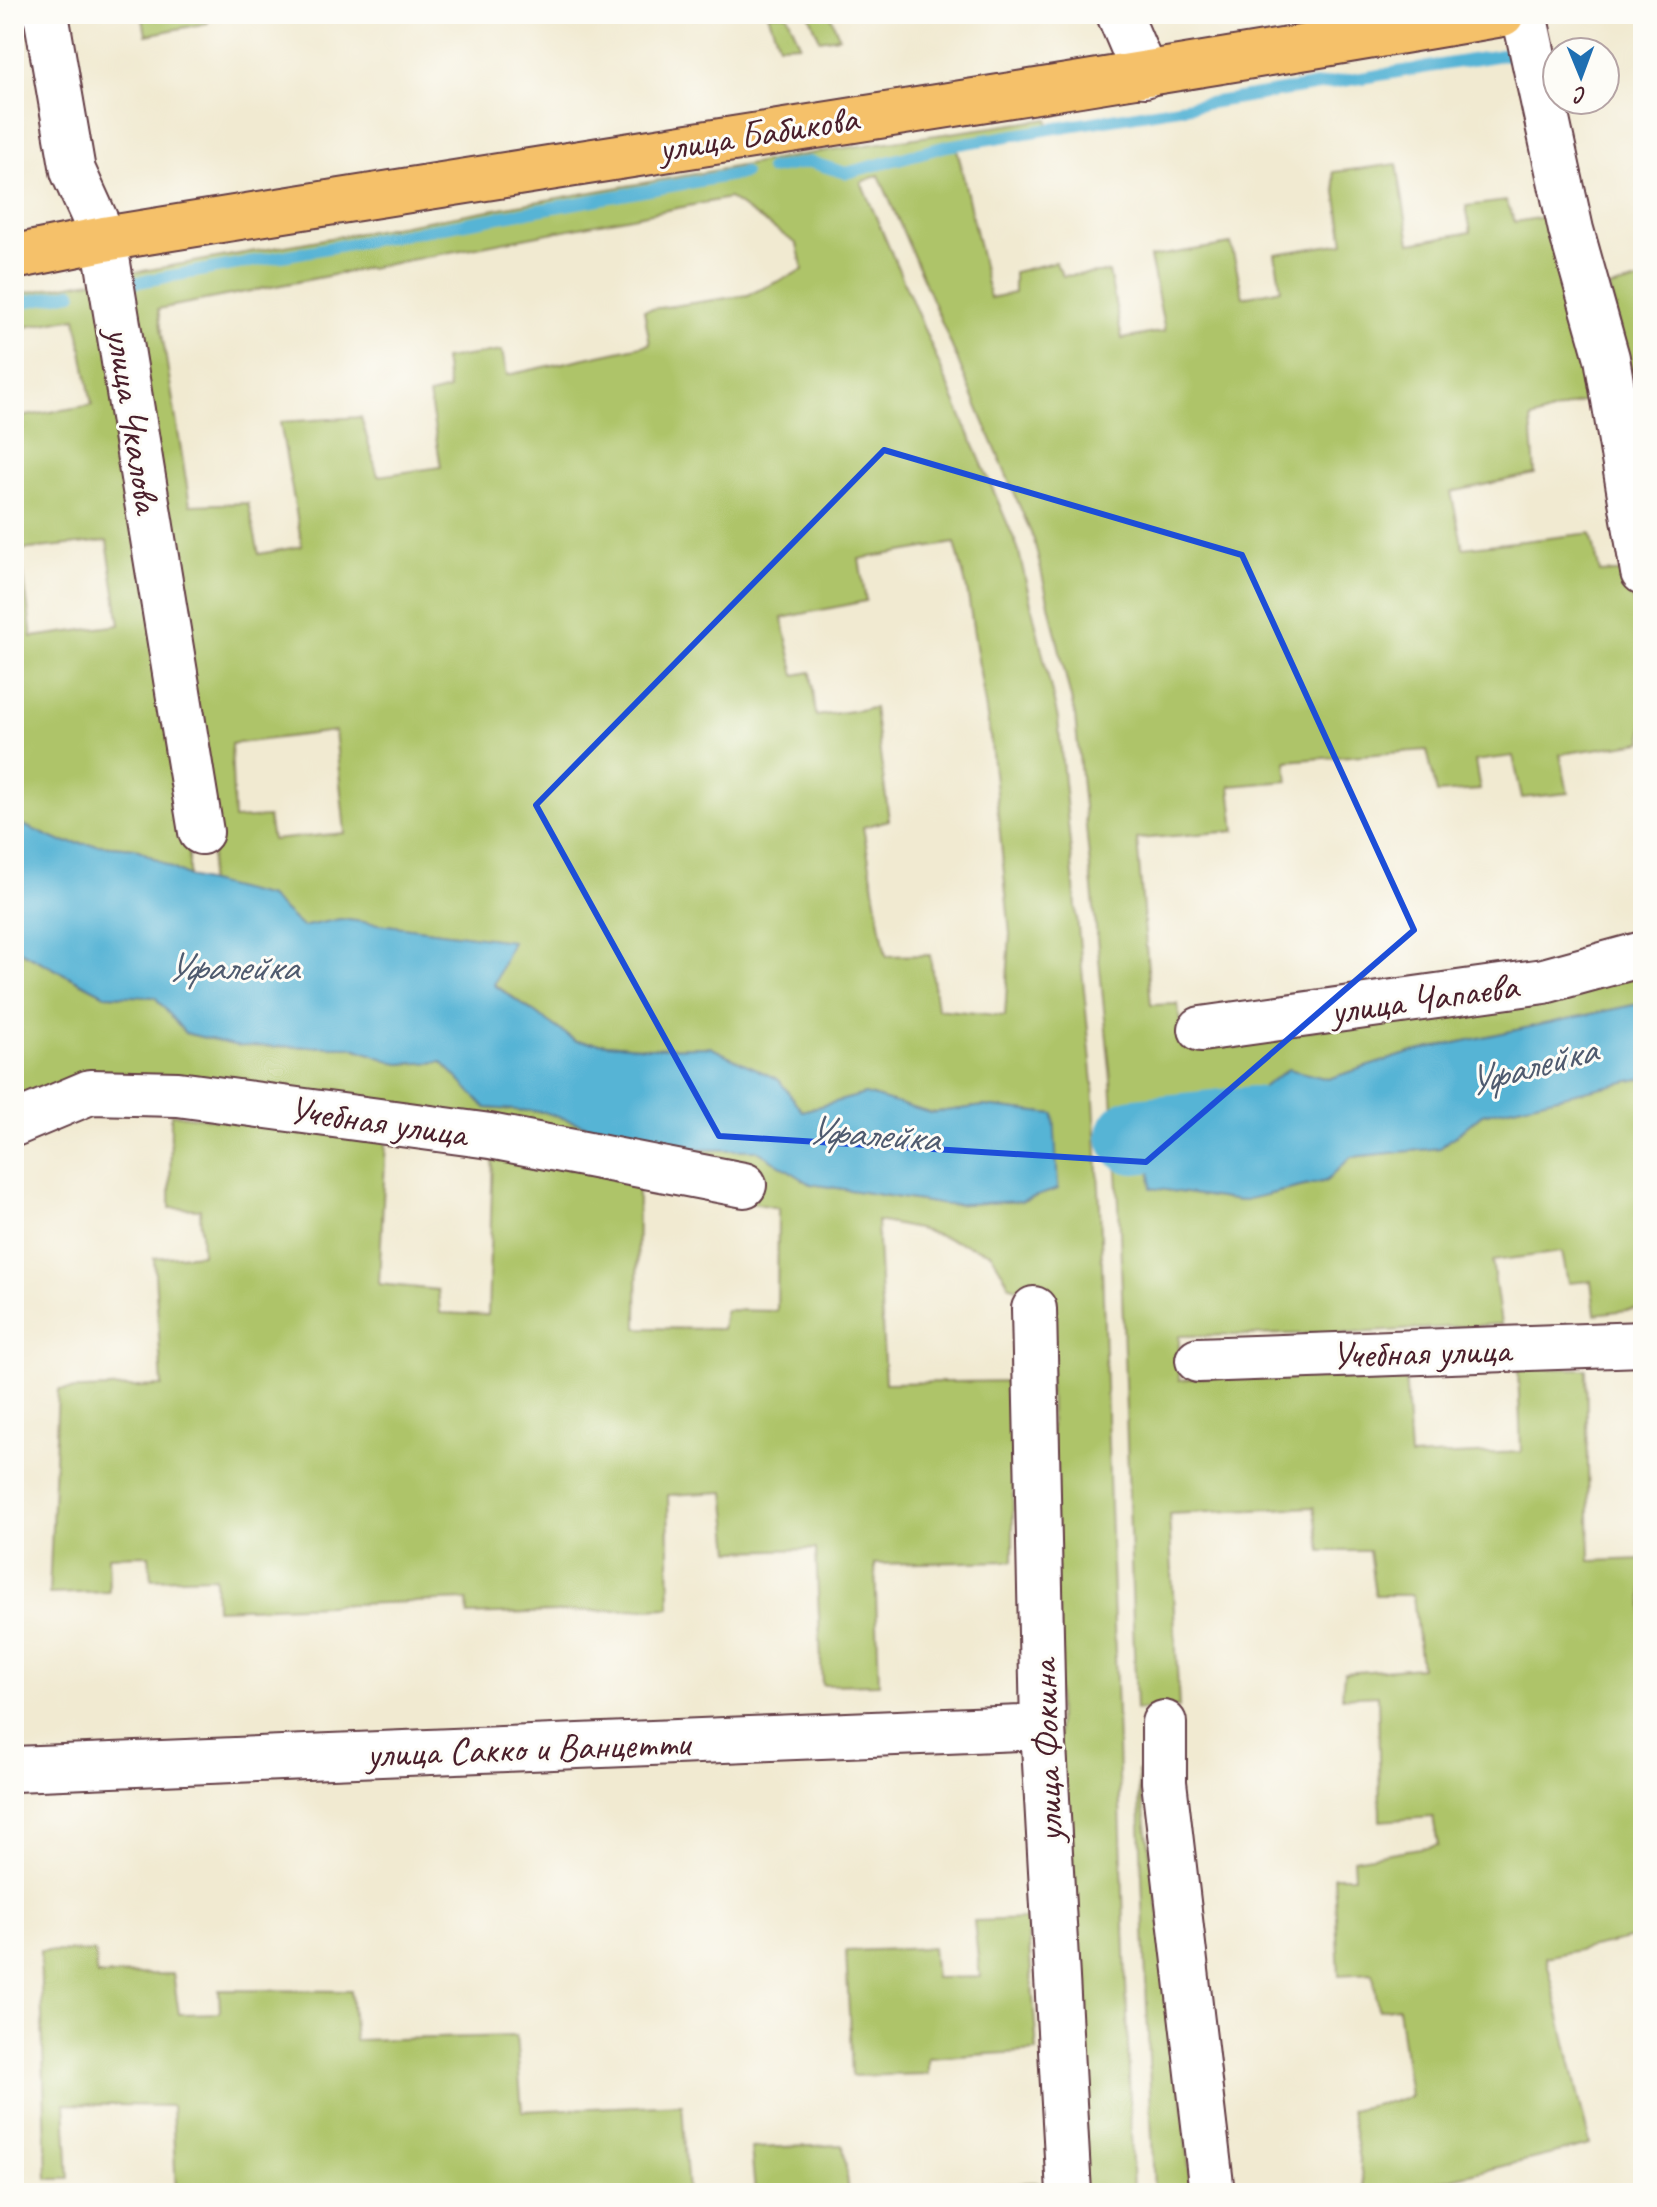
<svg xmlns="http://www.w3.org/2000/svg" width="1657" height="2207" viewBox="0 0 1657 2207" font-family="Caveat,sans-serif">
<rect width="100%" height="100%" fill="#fdfcf7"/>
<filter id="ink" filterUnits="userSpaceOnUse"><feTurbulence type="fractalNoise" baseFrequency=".0125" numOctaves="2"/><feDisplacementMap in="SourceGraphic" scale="16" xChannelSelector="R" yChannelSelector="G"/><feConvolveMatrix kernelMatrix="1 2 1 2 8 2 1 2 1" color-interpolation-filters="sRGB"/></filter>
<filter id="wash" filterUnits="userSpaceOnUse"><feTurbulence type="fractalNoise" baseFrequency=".006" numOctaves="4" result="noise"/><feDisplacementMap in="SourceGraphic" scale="32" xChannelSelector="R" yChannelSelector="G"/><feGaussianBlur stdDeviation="1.8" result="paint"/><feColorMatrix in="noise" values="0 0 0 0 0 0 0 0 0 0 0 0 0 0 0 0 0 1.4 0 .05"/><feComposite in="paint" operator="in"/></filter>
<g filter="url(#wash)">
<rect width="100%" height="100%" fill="#f1ead1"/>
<path fill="#aec469" stroke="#7c724a" stroke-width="2" fill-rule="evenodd" d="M142,14H207L208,23L146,35Z
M768,14H787L800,44L779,45Z
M809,14H830L839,37L820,40Z
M1048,119L1050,132L957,148L990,298L1014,293V272L1055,262L1063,276L1109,272L1122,339L1165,331L1150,257L1231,244L1243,297L1281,289L1275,254L1344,243L1333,172L1397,164L1410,243L1471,232L1466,206L1506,201L1515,222L1550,216L1602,395L1531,419L1535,474L1451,492L1463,548L1591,533L1600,573L1629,571L1643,673V742L1560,754L1568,793L1522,798L1513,756L1475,761L1480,790L1437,793L1427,750L1286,761L1288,781L1230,786L1235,831L1137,839L1151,1005L1178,1004L1183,1048L1543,998L1643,970V1003L1413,1052L1328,1079L1288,1069L1244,1101L1148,1112L1151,1188L1240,1201L1326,1181L1351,1157L1440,1148L1482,1114L1643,1078V1308L1595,1314L1591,1281L1568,1283L1562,1252L1492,1261L1501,1324L1354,1333L1179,1336V1380L1287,1370H1405L1410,1457L1521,1452L1518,1368L1586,1369L1590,1561L1643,1559V1936L1546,1957L1590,2145L1391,2193H1365L1350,2110L1410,2097L1398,2007L1378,2010L1373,1973L1339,1975L1334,1876H1354L1353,1859L1438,1845L1433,1817L1380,1821L1378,1695L1342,1697L1344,1673L1421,1667L1413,1595H1375L1369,1551H1321L1314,1507L1169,1514L1179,1707L1136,1710L1119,1204L1111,1080L1075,716L1034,540L879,175L861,182L1018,548L1058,719L1093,1083L1100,1206L1133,2193H1085L1058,1728L1048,1295L1010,1286L991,1253L922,1230L877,1221L885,1383L1013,1381V1561L875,1564L879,1684L822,1685L816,1549L731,1551L725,1492L668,1495L670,1608L468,1615L467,1600L216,1609L215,1577L151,1579L149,1555L108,1556L109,1592L49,1594L58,1390L162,1386L154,1258L202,1254L200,1209L170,1208L171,1114L386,1140L379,1284L438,1290L440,1313L488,1315L493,1153L638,1181L637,1328L722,1329L725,1310L777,1311L778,1208L747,1202L748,1173L495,1125L182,1078L90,1076L20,1097L14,1103V948L105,995L156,997L185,1033L238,1046L351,1047L399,1064L442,1062L487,1108L544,1112L659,1149L756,1150L811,1184L946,1205L1022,1201L1058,1189L1053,1114L984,1106L930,1113L865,1094L802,1111L779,1080L710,1047L649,1048L576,1041L494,984L511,941L340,919L302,927L269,897L208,883L215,831L125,274L831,150ZM729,198L797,244L803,270L748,295L644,310L650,344L507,375L502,351L444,359L449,390L429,395L441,467L378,476L361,417L280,422L302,546L259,554L248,503L190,505L158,309ZM955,543L967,589L991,743L1010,934L1005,1016L937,1009L930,955L886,956L863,827L889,820L874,708L816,716L811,672L795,675L782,618L866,601L859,559ZM335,731L345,833L272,840L268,817L234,819L231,744Z
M97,280L189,833V877L135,848L61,842L14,821V418L92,405L76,318L14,329V295ZM107,541L120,625L32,637L20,550Z
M1643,280V421L1609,288Z
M1138,1770L1180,2059L1191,2193H1154Z
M1027,1919L1037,2051L928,2058V2074L852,2076L846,1951L932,1948L935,1978L980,1977L974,1921Z
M40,1951L95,1952L97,1975L173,1974L179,2014L220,2013L219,1990L351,1991L355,2040L516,2036L522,2111L682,2104L688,2193H176L172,2106L65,2104L69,2179H47Z
M843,2145L849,2192L1039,2182L1038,2193H755L751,2148Z"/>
<path fill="#57b4d5" stroke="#506a80" stroke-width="2" d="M14,821L61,842L135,848L189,877L269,897L302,927L340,919L512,941L494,985L576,1041L649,1048L710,1047L779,1080L802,1111L865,1094L930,1113L984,1106L1054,1114L1058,1189L1022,1201L946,1205L811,1184L756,1150L659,1149L544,1112L486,1108L442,1062L399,1064L351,1047L238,1046L185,1033L155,997L105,995L14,948Z
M1643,1003V1078L1482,1114L1440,1148L1351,1157L1326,1181L1240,1201L1151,1188L1148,1112L1244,1101L1288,1069L1328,1079L1413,1052Z"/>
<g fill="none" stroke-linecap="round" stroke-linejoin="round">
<path stroke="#57b4d5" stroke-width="12" d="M770,169L810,162L846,173L947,146L1520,52
M133,283L744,173
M14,304L72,293"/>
<path stroke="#57b4d5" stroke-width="76" d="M1135,1136L1252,1124"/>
</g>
</g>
<g filter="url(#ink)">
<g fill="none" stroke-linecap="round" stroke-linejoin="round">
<g stroke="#633d44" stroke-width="48">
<path id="street" d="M46,14L73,171L104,239L201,832
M1119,14L1145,75
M1524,14L1571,230L1607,358L1643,572
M1201,1029L1544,981L1643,954
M14,1124L90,1092L178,1094L490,1136L744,1185
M1034,1309L1043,1727L1069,2193
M1198,1360L1643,1344
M1164,1723V1782L1212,2193
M14,1769L1043,1727"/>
</g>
<g stroke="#633d44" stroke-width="48">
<path id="primary" d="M14,257L104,239C570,163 1037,94 1502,14"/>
</g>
<use href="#street" stroke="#fff" stroke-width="44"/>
<use href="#primary" stroke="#f5c16b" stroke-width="44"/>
</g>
</g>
<path fill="none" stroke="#1d4ed8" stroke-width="6" stroke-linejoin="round" d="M884,450L1242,555L1414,930L1146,1162L719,1136L536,805Z"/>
<g text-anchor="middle" stroke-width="6" stroke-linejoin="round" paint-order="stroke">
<g font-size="38" fill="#4a1f2b" stroke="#fdfcf7">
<text transform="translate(758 133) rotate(-9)" y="13">улица Бабикова</text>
<text transform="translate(134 420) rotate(81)" y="13">улица Чкалова</text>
<text transform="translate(1424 998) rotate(-8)" y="13">улица Чапаева</text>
<text transform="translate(378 1121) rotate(8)" y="13">Учебная улица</text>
<text transform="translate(1421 1352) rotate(-2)" y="13">Учебная улица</text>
<text transform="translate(528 1748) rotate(-2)" y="13">улица Сакко и Ванцетти</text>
<text transform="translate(1046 1751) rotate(-92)" y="13">улица Фокина</text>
</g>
<g font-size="40" font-style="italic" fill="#4f5b6f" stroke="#fdfcf7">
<text x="232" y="980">Уфалейка</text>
<text transform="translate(1531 1065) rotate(-15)" y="14">Уфалейка</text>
<text transform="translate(873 1133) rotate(4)" y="14">Уфалейка</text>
</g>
</g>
<rect width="1657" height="2207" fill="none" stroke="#fdfcf7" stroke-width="48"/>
<g transform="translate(1581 76) rotate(179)"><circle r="38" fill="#fdfcf7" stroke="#b5a4a5" stroke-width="2"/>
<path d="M0-6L14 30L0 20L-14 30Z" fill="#1f6fb2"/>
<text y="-12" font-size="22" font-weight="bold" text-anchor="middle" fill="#4a1f2b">С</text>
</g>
</svg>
